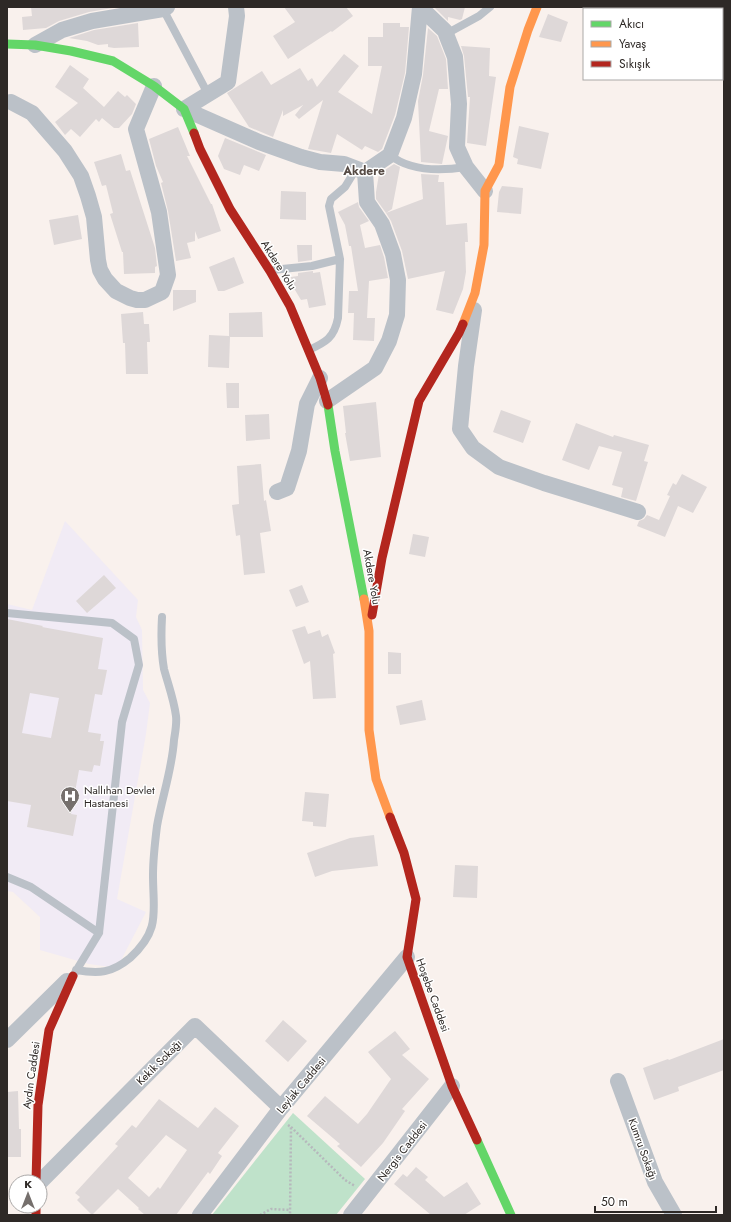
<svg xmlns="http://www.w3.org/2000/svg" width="731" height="1222" viewBox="0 0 731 1222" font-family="Jost,sans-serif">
<rect width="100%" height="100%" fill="#f9f1ed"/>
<path fill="#f1ebf5" d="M65,521L138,600L136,617L142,630L143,690L150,703L146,734L117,899L146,912L117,968L89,964L40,950V917L13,892L7,891V604L32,610Z"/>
<path fill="#bfe2ca" d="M293,1113L365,1179L336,1215H212Z"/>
<path fill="#ded8d8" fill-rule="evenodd" d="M31,7H118L89,12L59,21L46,28L23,30L22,17L32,16Z
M284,7H346L353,16L332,32L331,31L288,59L273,36L295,22Z
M434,7H465L462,19L460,20L448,17V21Z
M548,14L568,22L561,42L539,37Z
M138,23L139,47L114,48L108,47V44L98,45L87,41L69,38L94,30Z
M383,23H400V27H409L405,73L395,115L382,149L378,152L365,146L362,150L337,134L331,153L308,149L323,100L299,119L295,115L303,105L283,116V110L273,137L249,127L227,93L262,71L271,85L300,68L308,81L312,78L317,87L344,54L359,66L338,92L372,114L382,66H368V37H383Z
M428,28L437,36L446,59L448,89H439L429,131L448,136L442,164L421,162L418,101L423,75Z
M461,46L490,48L489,76L496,77L486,146L467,143L470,97H468L464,56Z
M70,65L89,79L83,88L104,107L118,91L125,97L127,95L136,104L132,114L119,128H114L102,118L99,122L96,119L80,137L71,129L65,135L55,122L78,103L55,87Z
M519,126L549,133L541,169L517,164L518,159L513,157Z
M178,127L190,156H187L211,204H212L221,231L198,239L195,231V241L187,243L191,258L176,261L168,211L161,183L163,182L156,166L149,139Z
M225,138L266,155L259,171L244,165L240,175L224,169L218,156Z
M121,154L126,171L130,170L155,248L157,266L155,267V273L124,274L123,252H122L110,214L113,213L106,185L102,186L94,162Z
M394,164L400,167L392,209L386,213L376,199V192L379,174Z
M421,174L439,175L438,182H444L446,225L467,223L468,242H465L466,272L463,289L453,314L436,310L445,271L408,279L402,251L391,221L386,213L423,199Z
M502,186L523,188L521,214L497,212L499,192Z
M281,191L306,192V220L280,219Z
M358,202L359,207L369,221L360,225L365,248L380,245L384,257L388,278L369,281L367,318H375L374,341L353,340L354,313H348L349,291H358L351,246H349L345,225L338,212Z
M78,215L82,239L54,245L49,220Z
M297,245H312V260L298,262Z
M234,257L244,283L224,291H218L209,267Z
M313,271V273L320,272L326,305L309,308L307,299L301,300L292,285L291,277L298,276V273Z
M173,290H196V302L173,311Z
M143,312L144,324H149L150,342H147L148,374H126L125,343H123L121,314Z
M262,312L263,337H230L229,368L208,367L209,335L229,336V313Z
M226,383H239V408H227Z
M376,402L381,457L350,461L345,433H346L343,406Z
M501,410L531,421L523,443L493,432Z
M269,414L270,439L246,441L245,415Z
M576,423L613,437L614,435L649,445L644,461L648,462L636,501L621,497L623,488L612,485L622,452L599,446L589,470L562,460Z
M261,464L264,501L266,500L271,531L260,533L265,573L244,575L240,535L236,536L232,505L239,504L237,466Z
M682,474L707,487L693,513L678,506L665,537L637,526L639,521L644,519L647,515L659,520L670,496L667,495L673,483L676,485Z
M413,534L429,537L425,557L409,554Z
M104,575L116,588L87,613L76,601Z
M302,585L309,602L296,607L289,590Z
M7,619L43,626L42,627L103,638L98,669L107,670L102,695L95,694L88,732L101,734L100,741H104L100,766L94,765L92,772L79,770L71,814L77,815L73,836L27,827L31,805L7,801ZM30,693L59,698L51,738L22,733Z
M305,626L308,634L320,630L322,637L328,634L335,653L333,654L336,698L313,699L310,661L304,664L292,630Z
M388,652L401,653V674H388Z
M422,700L426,720L400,725L396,706Z
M305,792L329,794L326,827L313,826V822L302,821Z
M374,835L378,866L332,871L315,877L307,853L350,838Z
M455,865L478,866L477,898L453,897Z
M283,1020L307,1041L288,1062L265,1041Z
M395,1031L410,1049L402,1055L429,1079L402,1109L405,1111L383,1143L361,1167L337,1146L340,1144L307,1116L325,1096L358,1124L367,1114L391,1079L368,1052Z
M724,1039V1070L678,1087L679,1091L654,1100L643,1068L668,1059L669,1060Z
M18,1091L19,1129H21V1157H7V1092Z
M159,1099L198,1128L215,1107L239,1126L218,1153L222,1156L210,1174L208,1172L176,1215H145L138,1209L139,1208L118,1189L92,1215L77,1200L80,1197L75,1193L118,1146L115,1144L132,1125L136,1128ZM166,1135L187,1150L160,1189L158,1187L149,1197L128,1178Z
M416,1167L428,1177L425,1180L444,1197L467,1182L481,1204L464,1215H431L394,1184L403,1174L407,1177Z"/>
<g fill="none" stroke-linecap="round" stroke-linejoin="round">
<path stroke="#b6b8bc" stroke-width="2.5" stroke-dasharray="2 2" stroke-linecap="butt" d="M288,1125L291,1127L290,1215
M291,1127L345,1180L355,1186
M260,1215L271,1209L290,1210"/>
<path stroke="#bbc1c8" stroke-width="8" d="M163,9L208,94
M446,34L479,16L490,7
M390,155C411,172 441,171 466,167
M272,270L312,266L340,259
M309,350C326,342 334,338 338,318L340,259L329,206L331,199L345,187L356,169
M7,613L112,623L134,639L139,665L122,722L99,933L73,976
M7,877L31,887L99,933
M76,970C99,974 112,973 130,958C161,930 153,912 153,875C153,859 155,842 157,826C162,797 172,770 174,740C175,733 177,724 176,716C174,700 168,684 164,669C161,652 161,635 162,617"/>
<path stroke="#bbc1c8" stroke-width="16" d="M420,7L445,31L446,34L455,57L459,104L457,147L466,167L485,191
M35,45L62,30L92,21L163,9L167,7
M11,102L32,113L65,151L81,176L88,196L94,217L98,260L100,270L105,279L116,291L130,298L137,300H145L162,292L168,275L159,212L136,129L154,86
M184,109L259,142L301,157L320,162L344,164L365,172
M184,109L228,82L237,16L236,7
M474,310L466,366L460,429L473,448L499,467L544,483L638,512
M327,401L375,368L389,341L397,315L398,280L393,254L382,224L367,202L365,172L390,155L404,118L414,74L420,7
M277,492L287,488L299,451L307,404L320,378
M7,1040L67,981
M618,1081L655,1182L674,1215
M40,1182L195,1026L281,1108
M200,1215L281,1108L407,957
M351,1215L452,1086"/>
<path stroke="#63d668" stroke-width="9" d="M7,44L35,45L71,51L113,61L154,86L184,109L194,133
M328,405L335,451L364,599
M477,1140L511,1215"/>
<path stroke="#ff974d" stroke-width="9" d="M463,324L475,293L484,245L485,191L499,165L510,87L528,30L537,7
M364,599L369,631V730L376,779L390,817"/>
<path stroke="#b3261e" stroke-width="9" d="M194,133L200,149L230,209L270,271L290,306L320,378L328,405
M372,615L382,558L419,401L459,333L463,324
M390,817L404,853L416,899L407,957L452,1086L477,1140
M36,1182L38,1105L49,1030L73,976
M36,1206V1215"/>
</g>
<defs>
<g id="hospital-pin" transform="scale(1)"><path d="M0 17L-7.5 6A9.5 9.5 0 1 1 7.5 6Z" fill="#756f6c" stroke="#fff"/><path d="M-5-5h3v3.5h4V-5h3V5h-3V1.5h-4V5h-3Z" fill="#fff"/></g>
</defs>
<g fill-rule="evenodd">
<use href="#hospital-pin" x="70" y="796"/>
</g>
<g text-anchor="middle" stroke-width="3" stroke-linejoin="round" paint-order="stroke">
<g font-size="11" fill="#2e2926" stroke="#fff">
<text transform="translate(279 265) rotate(58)" y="4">Akdere Yolu</text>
<text transform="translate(372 577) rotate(80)" y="4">Akdere Yolu</text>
<text transform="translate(433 995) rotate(70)" y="4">Hoşebe Caddesi</text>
<text transform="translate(159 1062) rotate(-45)" y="4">Kekik Sokağı</text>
<text transform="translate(31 1075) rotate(-82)" y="4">Aydın Caddesi</text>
<text transform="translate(301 1085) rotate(-50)" y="4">Leylak Caddesi</text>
<text transform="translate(643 1149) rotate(70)" y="4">Kumru Sokağı</text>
<text transform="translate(402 1151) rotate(-52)" y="4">Nergis Caddesi</text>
</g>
<g font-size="11" fill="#2e2926" stroke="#fff" text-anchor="start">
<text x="84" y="794">Nallıhan Devlet<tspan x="84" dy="13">Hastanesi</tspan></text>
</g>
<g font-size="12" font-weight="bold" fill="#574c46" stroke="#fff">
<text x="364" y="175">Akdere</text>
</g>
</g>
<rect width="731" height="1222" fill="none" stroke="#2e2926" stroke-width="16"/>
<rect x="583" y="8" width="140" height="72" fill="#ffffff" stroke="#aba9a8"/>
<rect x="591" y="21" width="20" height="6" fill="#63d668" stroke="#aba9a8"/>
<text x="619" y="28" font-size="12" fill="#2e2926">Akıcı</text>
<rect x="591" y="41" width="20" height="6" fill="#ff974d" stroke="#aba9a8"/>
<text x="619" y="48" font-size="12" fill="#2e2926">Yavaş</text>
<rect x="591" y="61" width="20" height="6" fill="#b3261e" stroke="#aba9a8"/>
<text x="619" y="68" font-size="12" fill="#2e2926">Sıkışık</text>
<g transform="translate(28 1194)"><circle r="19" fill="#ffffff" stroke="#aba9a8"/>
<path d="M0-3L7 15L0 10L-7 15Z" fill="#756f6c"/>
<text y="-6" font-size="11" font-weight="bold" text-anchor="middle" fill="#2e2926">K</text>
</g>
<path d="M595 1206v6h121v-6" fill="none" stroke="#2e2926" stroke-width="2"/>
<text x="601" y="1206" font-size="12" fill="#2e2926" stroke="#ffffff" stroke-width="3" paint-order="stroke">50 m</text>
</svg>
